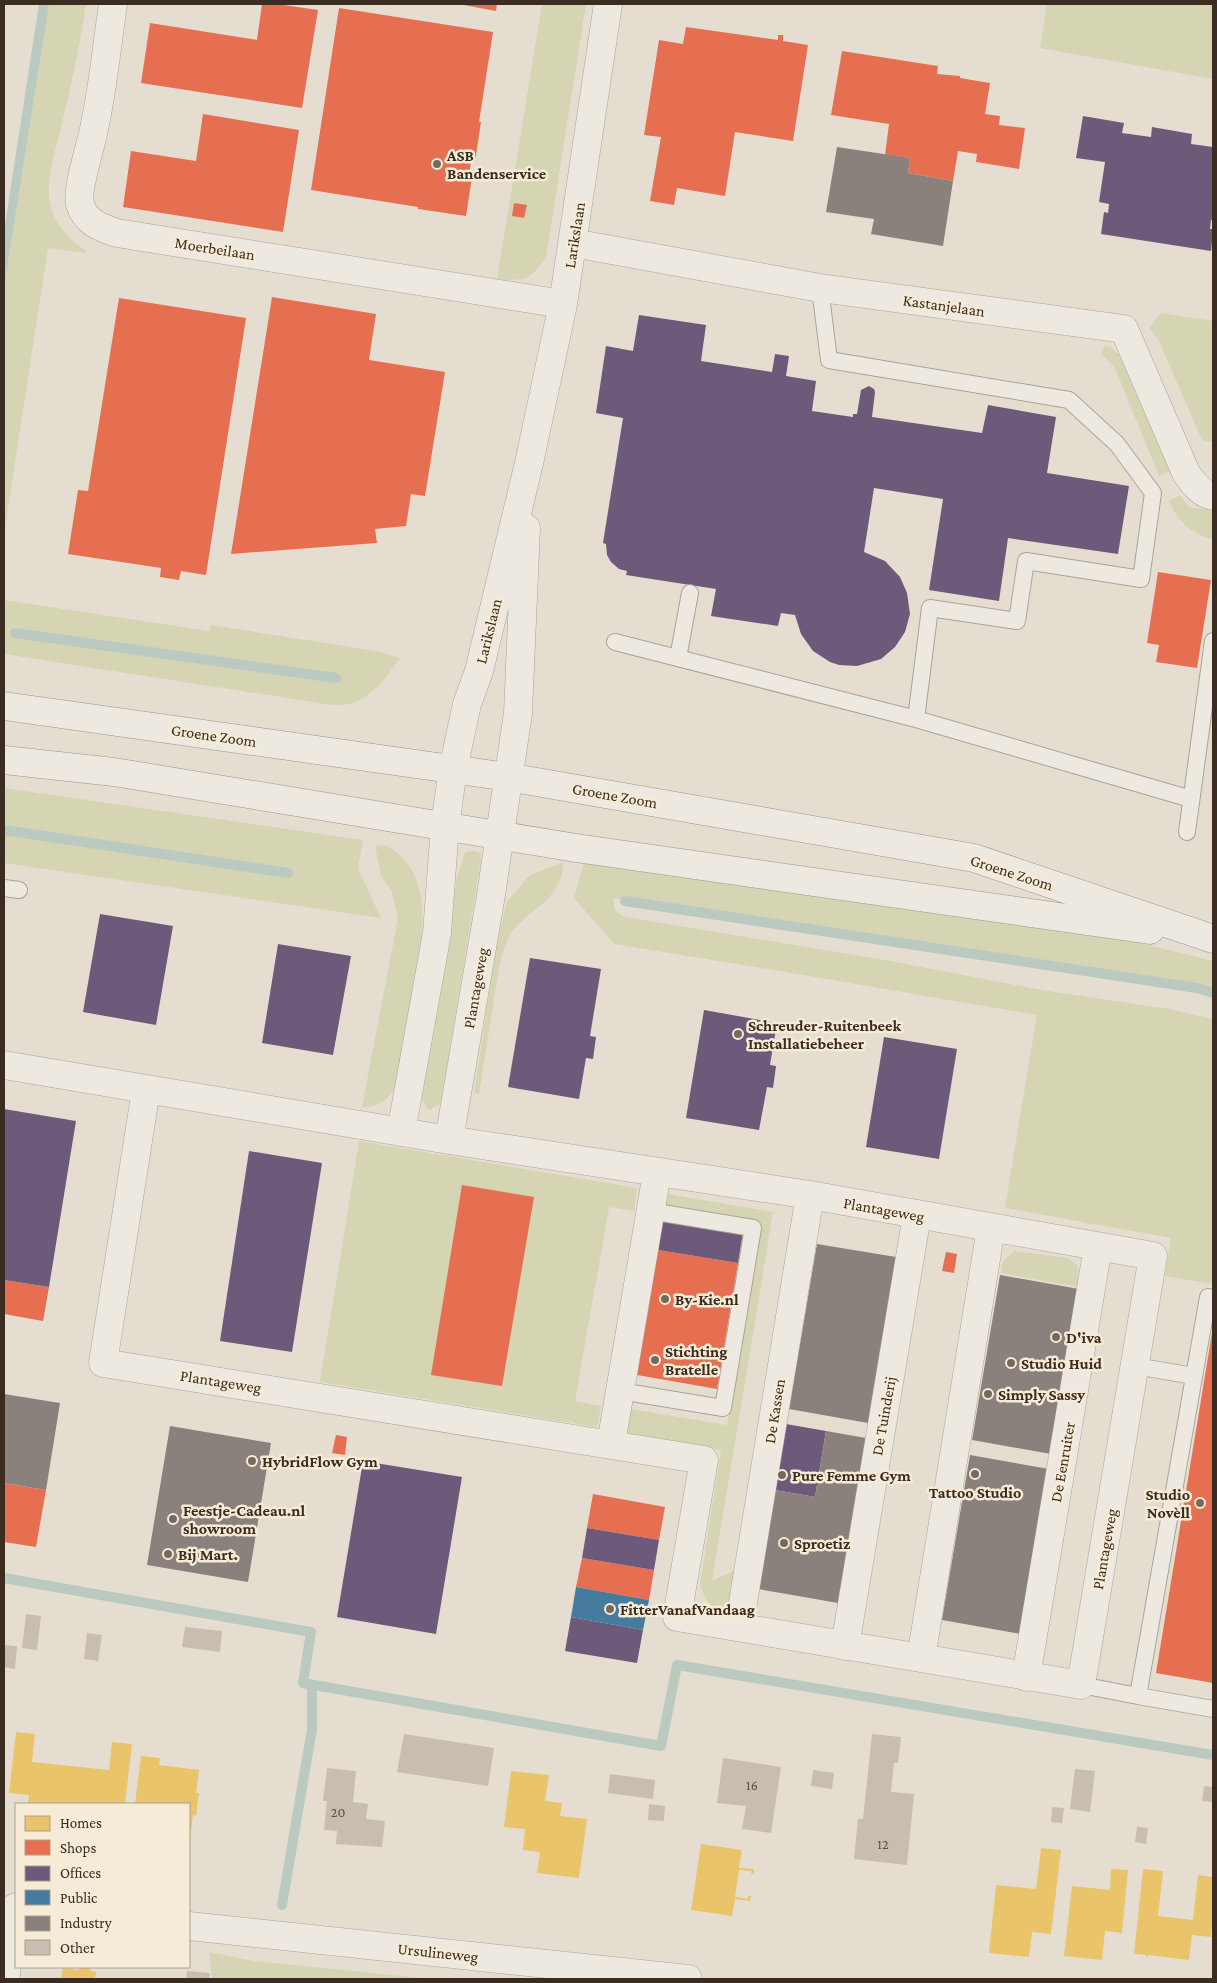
<svg xmlns="http://www.w3.org/2000/svg" width="1217" height="1983" viewBox="0 0 1217 1983" font-family="'Crimson Pro',serif">
<rect width="100%" height="100%" fill="#e5ded0"/>
<path fill="#d5d4b3" d="M48,4H86C80,46 71,86 61,128C56,149 47,174 49,196C51,220 67,238 86,251V253L48,248L4,534V285Z
M542,4H586L546,257C530,281 524,281 497,279Z
M1047,4H1213V79L1040,48Z
M1161,313L1213,321V442L1202,440L1158,339L1149,328Z
M1105,346L1112,348L1119,355L1171,471L1159,476L1114,366L1101,354Z
M1180,495L1189,507L1213,511V540C1190,532 1179,523 1169,501Z
M4,600L209,631L211,625L376,651L400,658C387,677 367,704 342,705C337,706 331,704 326,704L4,654Z
M4,788L363,840L358,868L381,918L4,863Z
M384,845C441,870 420,955 412,1002C407,1030 402,1058 397,1086C390,1098 377,1108 362,1107L398,918L392,892L381,876L375,846Z
M469,851H476L480,853L481,859L442,1097L439,1105L428,1110L421,1097L457,878L465,853Z
M564,862C560,908 521,908 506,943C499,961 497,981 494,999C489,1031 484,1062 479,1094L474,1093L496,947L507,902L530,875Z
M584,862L1136,942L1213,961V996L887,940L614,898C613,908 616,913 625,917L880,959L1042,990L1169,1009L1213,1019V1284L1165,1276L1171,1238L1005,1208L1037,1015L774,970L614,944L574,898Z
M359,1141L637,1188L634,1211L609,1207L575,1401L601,1406L597,1427L320,1382Z
M668,1194L773,1212L712,1581L735,1570L730,1599L718,1610C707,1604 704,1596 700,1585L721,1450L627,1433L631,1409L727,1425L761,1223L665,1208Z
M1015,1251L1068,1258L1078,1266V1287L1001,1273L1003,1261Z
M209,1952L254,1961L431,1979H212Z"/>
<path fill="#bacac0" d="M39,4H49L4,286V231Z"/>
<path fill="#e9c46a" d="M16,1732L35,1734L32,1762L109,1770L112,1742L132,1744L125,1804H28L29,1795L9,1793Z
M141,1756L160,1758L159,1765L199,1770L196,1793H199L196,1816L193,1815L190,1839H189V1804H135Z
M511,1771L549,1775L545,1801L562,1803L560,1816L587,1819L579,1878L537,1873L540,1852L523,1850L525,1829L504,1827Z
M701,1844L742,1850L739,1868L753,1869L754,1868V1874H751L752,1871L739,1870L735,1897L748,1899V1896H751L750,1901L735,1899L732,1916L691,1910Z
M1041,1848L1061,1850L1051,1934L1032,1932L1029,1957L989,1953L996,1885L1036,1889Z
M1111,1869L1128,1870L1122,1933L1105,1931L1102,1960L1064,1956L1072,1886L1110,1890Z
M1143,1869L1163,1871L1158,1916L1193,1920L1198,1875L1213,1877V1914L1211,1937L1192,1935L1189,1960L1148,1955V1957H1146L1147,1955L1134,1954Z
M81,1967L90,1968L91,1971L96,1972L95,1979H61L63,1968L78,1970Z"/>
<path fill="#e76f51" d="M262,4H277L318,10L302,108L141,83L150,23L257,40Z
M458,4H497L496,11Z
M339,8L493,32L479,122H481L475,162L471,161L469,176L472,177L466,216L418,209V207L311,190Z
M686,27L778,40V35H783V41L808,45L793,141L735,132L725,196L677,188L674,205L650,201L661,137L644,135L659,40L683,44Z
M842,51L938,66L937,74L960,76V78L990,83L985,114L1000,116L999,125L1025,128L1019,169L976,162L977,154L958,151L953,181L908,173L910,158L885,155L889,124L831,115Z
M203,114L299,130L283,232L123,207L131,151L196,161Z
M514,203L527,205L524,218L512,216Z
M272,297L376,314L369,360L445,372L425,496L411,494L406,526L375,529L377,543L231,554Z
M119,298L246,318L206,575L181,571L179,580L160,577L161,568L68,554L78,490L88,491Z
M1158,572L1211,580L1197,668L1156,662L1159,645L1147,643Z
M462,1185L534,1197L502,1386L431,1375Z
M658,1250L738,1263L717,1389L637,1375Z
M946,1252L957,1254L954,1273L942,1271Z
M4,1280L49,1287L43,1321L4,1314Z
M1212,1333H1213V1683L1156,1673Z
M336,1435L347,1437L345,1455L332,1453Z
M4,1483L46,1490L36,1547L4,1542Z
M593,1494L665,1507L659,1540L587,1528Z
M582,1558L654,1570L649,1600L576,1587Z"/>
<path fill="#6d597a" d="M1083,116L1124,123L1122,133L1151,137L1152,127L1192,134L1191,144L1213,147V220H1211L1210,229H1213V232L1211,251L1101,234L1104,212L1108,213L1109,204L1099,202L1105,162L1076,158Z
M639,315L706,325L701,361L772,372L775,354L789,356L786,376L816,381L812,411L853,417V414H857L861,390L869,386L874,389L875,392L872,417L982,433L988,405L1056,417L1047,473L1129,486L1118,554L1008,538L999,601L929,590L943,499L874,488L864,552L885,561L900,577L907,593L910,614L905,632L895,647L881,659L857,666L839,665L830,662L813,651L801,634L795,615L781,613L778,626L711,616L716,589L626,575L627,571L619,569L611,562L607,555L606,544L603,543L623,418L596,413L606,346L633,351Z
M100,914L173,926L156,1025L83,1012Z
M278,944L351,956L333,1055L262,1043Z
M530,958L601,969L590,1036L596,1037L593,1059L586,1058L579,1099L508,1087Z
M704,1010L777,1023L770,1065L776,1066L773,1088L767,1087L759,1130L686,1118Z
M884,1037L957,1049L939,1159L866,1147Z
M4,1109L76,1121L49,1287L4,1280Z
M249,1151L322,1163L292,1352L220,1341Z
M663,1219L743,1232L738,1263L658,1250Z
M786,1424L826,1431L815,1497L775,1490Z
M363,1461L462,1477L436,1634L337,1617Z
M587,1528L659,1540L654,1570L582,1558Z
M571,1617L643,1630L637,1663L565,1651Z"/>
<path fill="#457b9d" d="M576,1587L649,1600L643,1630L571,1617Z"/>
<path fill="#8a817c" d="M837,147L910,158L908,173L953,181L943,246L871,234L874,219L826,212Z
M817,1244L896,1257L868,1423L789,1409Z
M1000,1275L1079,1289L1051,1454L972,1440Z
M4,1394L60,1403L46,1490L4,1483Z
M170,1426L271,1443L248,1582L147,1565Z
M826,1431L866,1438L838,1603L758,1589L775,1490L815,1497Z
M970,1455L1049,1469L1021,1634L942,1620Z"/>
<g fill="none" stroke-linecap="round" stroke-linejoin="round">
<path stroke="#bacac0" stroke-width="10" d="M15,633L336,678
M4,830L288,873
M625,901L1197,988L1213,993
M4,1578L311,1632L303,1683L661,1746L677,1665L1213,1755
M282,1905L312,1729V1685"/>
</g>
<path fill="#c9bcb1" d="M26,1614L41,1616L37,1650L22,1648Z
M185,1627L222,1631L220,1652L182,1647Z
M87,1633L102,1635L98,1661L84,1659Z
M4,1645L17,1646L15,1669L4,1667Z
M404,1734L494,1748L488,1786L397,1772Z
M872,1734L901,1737L898,1763H894L891,1792L914,1794L907,1865L854,1859L858,1819H863Z
M723,1758L781,1767L771,1833L742,1829L746,1806L717,1803Z
M327,1768L356,1771L353,1802L368,1804L366,1819L385,1821L382,1847L336,1844L337,1831L324,1830L327,1801H323Z
M1075,1769L1095,1771L1090,1812L1070,1809Z
M813,1770L834,1773L832,1789L811,1786Z
M610,1774L655,1780L653,1799L608,1793Z
M1204,1786L1213,1787V1802L1202,1801Z
M649,1804L665,1806L664,1821L648,1820Z
M1052,1807L1064,1808L1062,1823L1051,1822Z
M1137,1827L1148,1828L1146,1844L1135,1842Z
M187,1971L210,1973L209,1979H186Z"/>
<g fill="none" stroke-linecap="round" stroke-linejoin="round">
<g stroke="#aaa398" stroke-width="18">
<path id="lane" d="M820,288L829,360L1069,400L1117,444L1153,493L1141,579L1026,561L1017,621L930,608L916,719
M615,642L916,719L1191,799
M678,658L690,593
M1187,832L1213,641
M4,888L19,890
M1213,1298L1208,1297L1138,1696L1213,1709
M1135,1366L1194,1376
M620,1391L723,1408L753,1228L650,1211
M1081,1685L1138,1696"/>
</g>
<g stroke="#aaa398" stroke-width="29">
<path id="street" d="M113,4C107,45 103,88 94,129C91,146 76,190 80,204C85,222 101,228 117,233L563,304
M573,243L820,288L1124,329L1186,473C1193,483 1201,494 1213,496
M4,1065L449,1140L810,1195L1153,1256L1081,1685L677,1617L704,1460L103,1363L146,1090
M401,1132L437,933L445,826L453,769L467,704L479,671L529,463L563,304L608,4
M449,1140L491,895L518,713L526,528
M611,1444L657,1173
M739,1627L810,1195
M845,1646L917,1215
M921,1658L991,1228
M1026,1677L1098,1247
M189,1926L688,1979
M5,1979L16,1907"/>
</g>
<g stroke="#9a9388" stroke-width="29">
<path id="secondary" d="M4,706L508,777L974,858L1213,939
M4,760L114,772L576,848L1150,930"/>
</g>
<use href="#lane" stroke="#ede9e1" stroke-width="16"/>
<use href="#street" stroke="#ede9e1" stroke-width="28"/>
<use href="#secondary" stroke="#ede9e1" stroke-width="28"/>
</g>
<g fill="#766a5e" stroke="#f5ebd6" stroke-width="2">
<circle cx="437" cy="164" r="5"/>
<circle cx="738" cy="1034" r="5"/>
<circle cx="665" cy="1299" r="5"/>
<circle cx="1056" cy="1337" r="5"/>
<circle cx="655" cy="1360" r="5"/>
<circle cx="1011" cy="1363" r="5"/>
<circle cx="988" cy="1394" r="5"/>
<circle cx="252" cy="1461" r="5"/>
<circle cx="975" cy="1474" r="5"/>
<circle cx="782" cy="1475" r="5"/>
<circle cx="1200" cy="1503" r="5"/>
<circle cx="173" cy="1519" r="5"/>
<circle cx="784" cy="1543" r="5"/>
<circle cx="168" cy="1554" r="5"/>
<circle cx="610" cy="1609" r="5"/>
</g>
<g text-anchor="middle" stroke-width="5" stroke-linejoin="round" paint-order="stroke">
<g font-size="14" fill="#5e5044">
<text x="752" y="1790">16</text>
<text x="338" y="1817">20</text>
<text x="883" y="1849">12</text>
</g>
<g font-size="16" font-weight="bold" fill="#3a2c20" stroke="#f5ebd6" text-anchor="start">
<text x="447" y="161">ASB<tspan x="447" dy="18">Bandenservice</tspan></text>
<text x="748" y="1031">Schreuder-Ruitenbeek<tspan x="748" dy="18">Installatiebeheer</tspan></text>
<text x="675" y="1305">By-Kie.nl</text>
<text x="1066" y="1343">D'iva</text>
<text x="665" y="1357">Stichting<tspan x="665" dy="18">Bratelle</tspan></text>
<text x="1021" y="1369">Studio Huid</text>
<text x="998" y="1400">Simply Sassy</text>
<text x="262" y="1467">HybridFlow Gym</text>
<text x="792" y="1481">Pure Femme Gym</text>
<text x="975" y="1498" text-anchor="middle">Tattoo Studio</text>
<text x="1190" y="1500" text-anchor="end">Studio<tspan x="1190" dy="18">Novèll</tspan></text>
<text x="183" y="1516">Feestje-Cadeau.nl<tspan x="183" dy="18">showroom</tspan></text>
<text x="794" y="1549">Sproetiz</text>
<text x="178" y="1560">Bij Mart.</text>
<text x="620" y="1615">FitterVanafVandaag</text>
</g>
<g font-size="16" fill="#3a2c20" stroke="#f5ebd6">
<text transform="translate(574 235) rotate(-81)" y="6">Larikslaan</text>
<text transform="translate(215 248) rotate(9)" y="6">Moerbeilaan</text>
<text transform="translate(944 305) rotate(8)" y="6">Kastanjelaan</text>
<text transform="translate(488 631) rotate(-76)" y="6">Larikslaan</text>
<text transform="translate(214 735) rotate(8)" y="6">Groene Zoom</text>
<text transform="translate(615 795) rotate(10)" y="6">Groene Zoom</text>
<text transform="translate(1012 872) rotate(18)" y="6">Groene Zoom</text>
<text transform="translate(475 988) rotate(-80)" y="6">Plantageweg</text>
<text transform="translate(884 1209) rotate(10)" y="6">Plantageweg</text>
<text transform="translate(221 1381) rotate(9)" y="6">Plantageweg</text>
<text transform="translate(774 1411) rotate(-81)" y="6">De Kassen</text>
<text transform="translate(883 1416) rotate(-80)" y="6">De Tuinderij</text>
<text transform="translate(1062 1462) rotate(-80)" y="6">De Eenruiter</text>
<text transform="translate(1104 1549) rotate(-80)" y="6">Plantageweg</text>
<text transform="translate(438 1952) rotate(6)" y="6">Ursulineweg</text>
</g>
</g>
<rect width="1217" height="1983" fill="none" stroke="#3a2c20" stroke-width="10"/>
<rect x="15" y="1803" width="175" height="165" fill="#f5ebd6" stroke="#aa9f8d"/>
<rect x="25" y="1816" width="25" height="15" fill="#e9c46a" stroke="#aa9f8d"/>
<text x="60" y="1828" font-size="15" fill="#3a2c20">Homes</text>
<rect x="25" y="1840" width="25" height="15" fill="#e76f51" stroke="#aa9f8d"/>
<text x="60" y="1853" font-size="15" fill="#3a2c20">Shops</text>
<rect x="25" y="1866" width="25" height="15" fill="#6d597a" stroke="#aa9f8d"/>
<text x="60" y="1878" font-size="15" fill="#3a2c20">Offices</text>
<rect x="25" y="1890" width="25" height="15" fill="#457b9d" stroke="#aa9f8d"/>
<text x="60" y="1903" font-size="15" fill="#3a2c20">Public</text>
<rect x="25" y="1916" width="25" height="15" fill="#8a817c" stroke="#aa9f8d"/>
<text x="60" y="1928" font-size="15" fill="#3a2c20">Industry</text>
<rect x="25" y="1940" width="25" height="15" fill="#c9bcb1" stroke="#aa9f8d"/>
<text x="60" y="1953" font-size="15" fill="#3a2c20">Other</text>
</svg>
